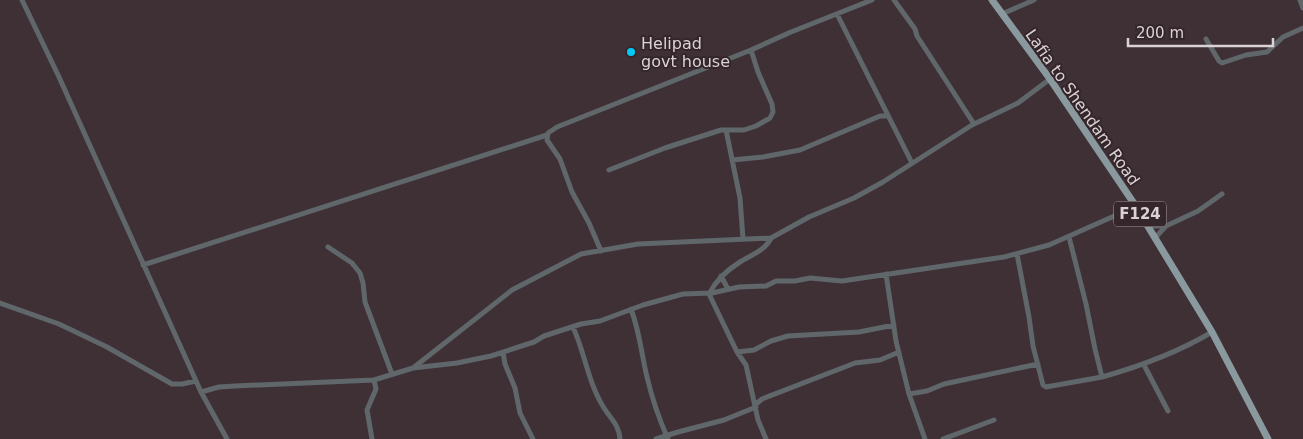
<svg xmlns="http://www.w3.org/2000/svg" width="1303" height="439" viewBox="0 0 1303 439" font-family="'DejaVu Sans',sans-serif">
<rect width="100%" height="100%" fill="#3e3035"/>
<g fill="none" stroke-linecap="round" stroke-linejoin="round">
<path stroke="#60676a" stroke-width="5" d="M22,0L59,77L201,392L227,439
M894,0L915,29L917,36L974,124
M1300,0L1303,8
M837,14L912,163
M1002,14L1034,0
M1206,39L1219,61L1222,63L1246,55L1267,52L1283,37L1303,28
M726,130L740,198L743,239
M732,160L763,157L800,150L880,116H888
M609,170L665,148L721,130H744L756,126L770,118L773,112L772,104L758,72L751,50L791,32L872,0
M1147,226H1166
M1069,237L1086,304L1095,349L1102,377C1141,366 1177,353 1212,332
M1155,238L1166,226L1198,211L1222,194
M328,247L352,263L360,273L363,283L365,302L392,374
M601,251L589,223L572,192L560,159L547,140L548,133L557,127L751,50
M1017,254L1029,317L1033,346L1043,385L1046,387L1102,377
M143,265L547,135
M886,274L896,341L909,394L925,439
M721,276L728,289
M0,303L59,324L107,347L172,384H182L196,381
M631,309C640,333 641,352 647,377C652,398 659,419 668,439
M573,327C585,353 588,383 604,408C611,419 619,425 620,439
M503,352L505,364L515,388L520,413L533,439
M737,352L754,350L771,341L788,336L859,332L894,325
M1144,365L1168,411
M413,368L512,290L581,254L638,244L771,238L809,217L854,198L883,182L972,125L1018,103L1050,79
M201,392L219,387L235,386L374,380L413,368L457,363L491,356L534,342L544,336L581,324L600,321L643,305L683,294L712,293L739,287L766,286L776,281H795L810,278L842,281L1004,257L1049,245L1121,213L1135,205
M909,394L927,391L944,384L1038,364
M756,404L762,399L855,363L880,360L899,352
M372,439L367,410L376,389L374,380
M656,439L678,432L724,420L756,407
M766,439L758,420L746,365L737,352L709,294C716,280 727,270 740,262C751,255 766,250 771,238
M943,439L994,420"/>
<path stroke="#8a999e" stroke-width="7" d="M992,0L1050,79L1135,205L1212,332L1268,439"/>
</g>
<circle fill="#03cbf9" stroke="#34262b" stroke-width="2" cx="631" cy="52" r="5"/>
<g text-anchor="middle" stroke-width="4" stroke-linejoin="round" paint-order="stroke">
<rect fill="#34262b" stroke="#a99ea2" stroke-width="1" x="1114" y="201.5" width="52" height="25" rx="4"/>
<g font-size="15" font-weight="bold" fill="#dbd2d5">
<text x="1140" y="219">F124</text>
</g>
<g font-size="16" fill="#dbd2d5" stroke="#34262b" text-anchor="start">
<text x="641" y="49">Helipad<tspan x="641" dy="18">govt house</tspan></text>
</g>
<g font-size="16" fill="#dbd2d5" stroke="#34262b">
<text transform="translate(1083 107) rotate(55)" y="6">Lafia to Shendam Road</text>
</g>
</g>
<path d="M1128 38v8h145v-8" fill="none" stroke="#dbd2d5" stroke-width="2.5"/>
<text x="1136" y="38" font-size="15" fill="#dbd2d5" stroke="#34262b" stroke-width="4" paint-order="stroke">200 m</text>
</svg>
